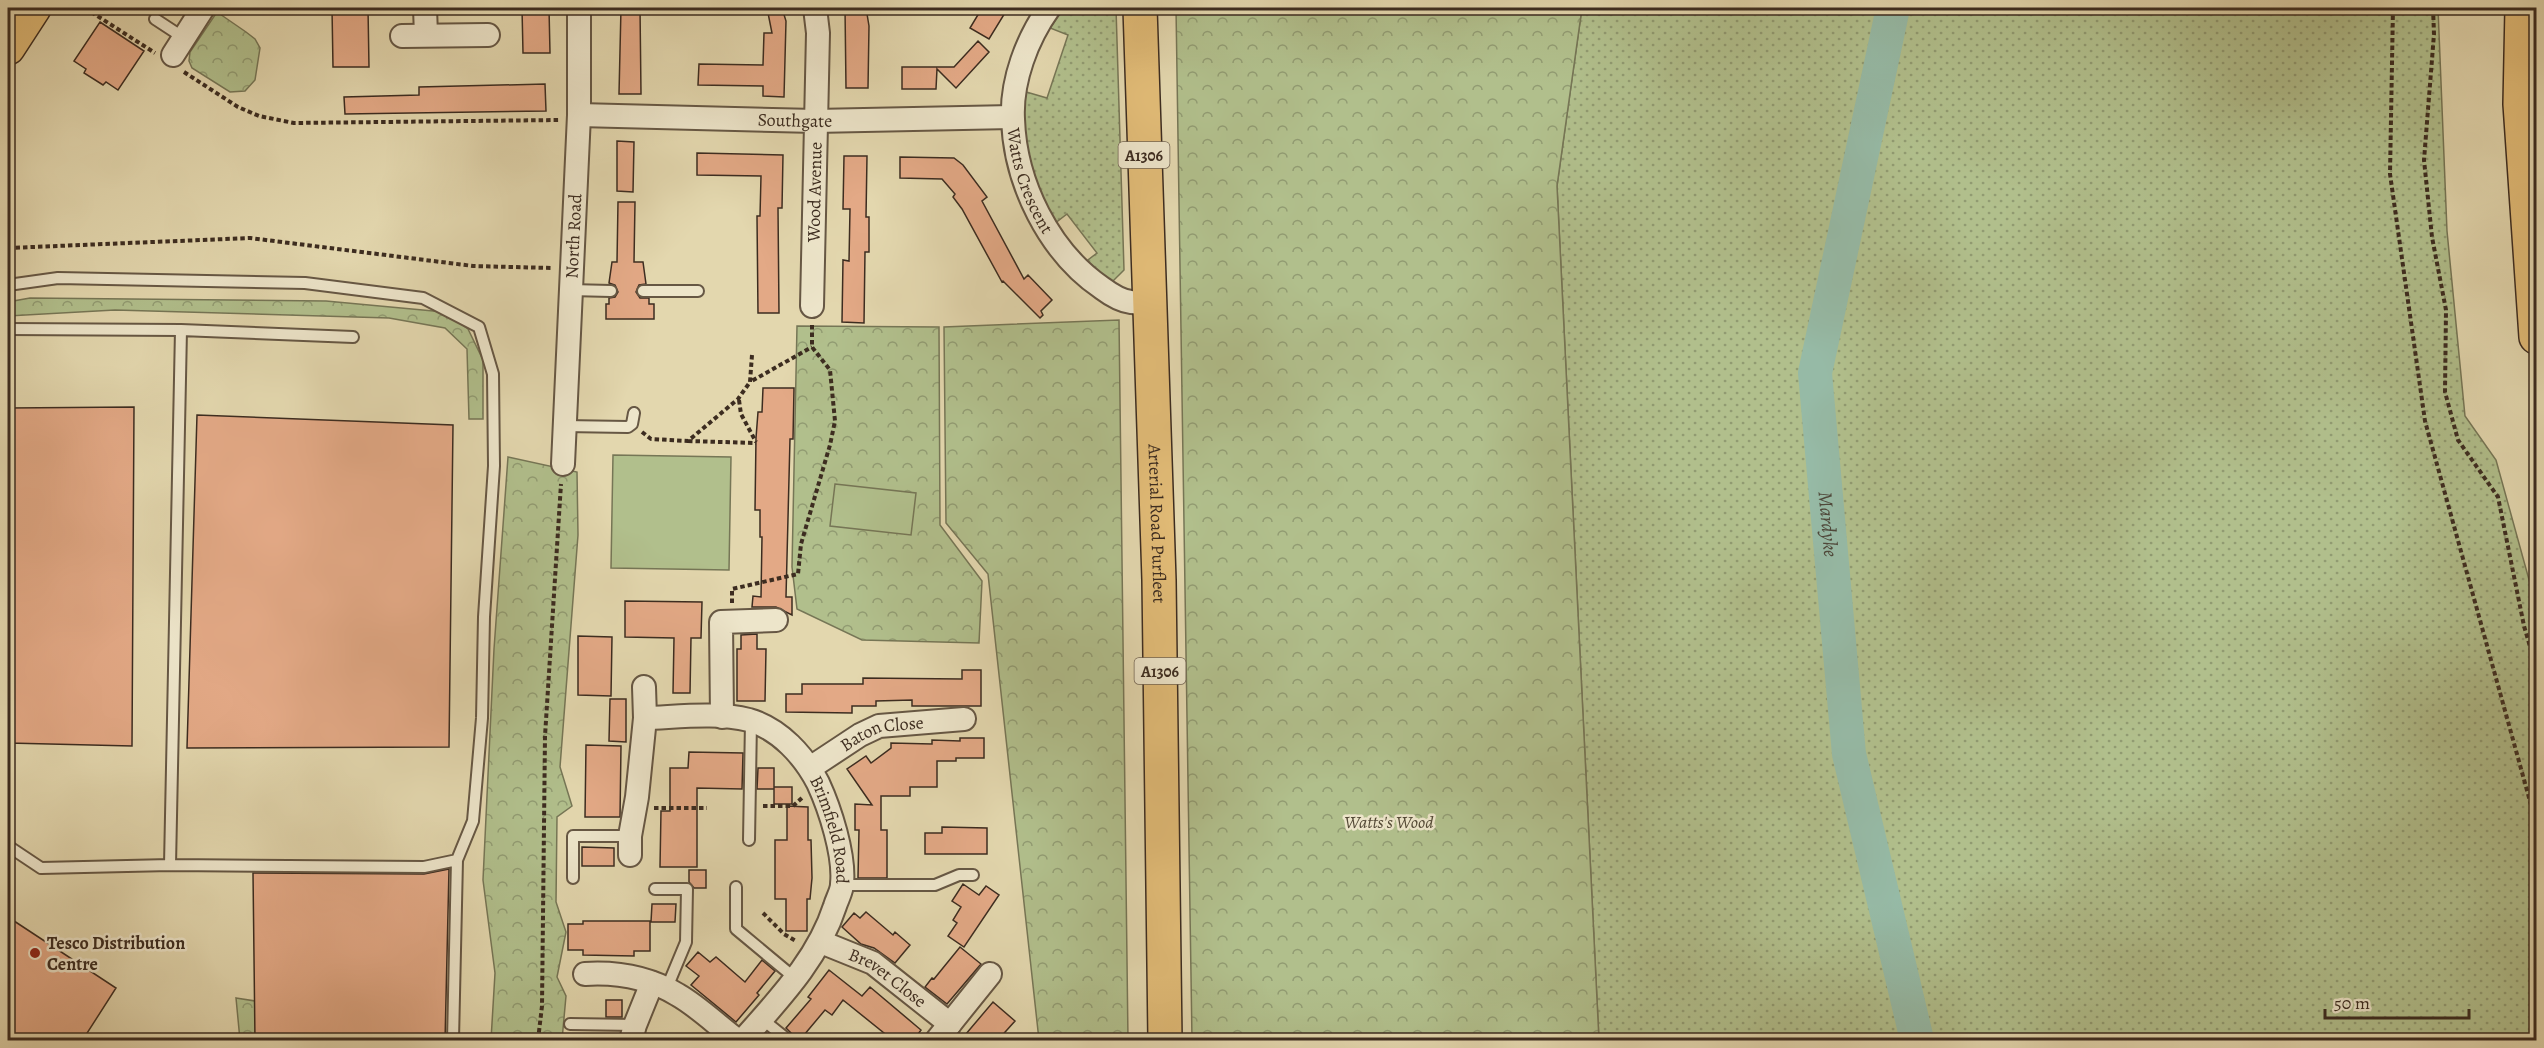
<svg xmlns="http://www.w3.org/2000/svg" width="2544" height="1048" viewBox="0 0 2544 1048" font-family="Alegreya,serif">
<defs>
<pattern id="grass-dots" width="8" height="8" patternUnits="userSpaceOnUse" patternTransform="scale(1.5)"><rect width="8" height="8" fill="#b1bf8c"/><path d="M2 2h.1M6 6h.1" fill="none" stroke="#919b72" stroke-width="1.8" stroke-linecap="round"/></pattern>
<pattern id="forest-crowns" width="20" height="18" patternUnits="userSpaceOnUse" patternTransform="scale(1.5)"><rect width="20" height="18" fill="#b1bf8c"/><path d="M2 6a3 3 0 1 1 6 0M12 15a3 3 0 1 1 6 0" fill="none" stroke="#919b72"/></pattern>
</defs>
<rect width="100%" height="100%" fill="#e3d7ae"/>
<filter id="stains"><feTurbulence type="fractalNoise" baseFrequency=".00333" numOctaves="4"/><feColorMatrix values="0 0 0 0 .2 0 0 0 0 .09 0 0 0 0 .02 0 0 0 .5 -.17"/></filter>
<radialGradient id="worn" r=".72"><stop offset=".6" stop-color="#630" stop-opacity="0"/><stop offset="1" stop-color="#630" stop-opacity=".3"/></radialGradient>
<path fill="url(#grass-dots)" stroke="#767656" stroke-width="1.5" d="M1064,8H1116L1124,270L1113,281L1102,279L1084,263L1097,253L1067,214L1050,227L1026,176L1023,91L1047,98L1068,35L1050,28Z
M1582,8H2438L2447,231L2465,416L2496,460L2536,605V1040H1599L1557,186Z"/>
<path fill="url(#forest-crowns)" stroke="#767656" stroke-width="1.5" d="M1176,8H1582L1557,186L1599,1040H1192Z
M217,12L246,32L255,39L260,48L255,80L245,91L230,92L192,68L189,61L190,52Z
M30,298L326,301L444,312L468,329L483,360V419H469L467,349L445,328L389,318L115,310L8,316V302Z
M1119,320L1128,1040H1039L988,574L946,523L944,327Z
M797,326L939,327L940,525L982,581L979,643L862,640L797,609L792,567Z
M508,457L577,472L578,535L560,767L572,806L557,817L556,902L566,932L557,977L566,996L562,1040H491L495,973L483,880L494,649Z
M236,998L268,1003L266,1040H240Z"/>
<path fill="#b1bf8c" stroke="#767656" stroke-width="1.5" d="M613,455L731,457L729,570L611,568Z
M835,484L916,493L911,535L830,526Z"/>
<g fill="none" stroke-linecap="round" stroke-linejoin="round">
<path stroke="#96baa6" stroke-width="34" id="s1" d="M1893,8L1815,373L1849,754L1917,1040"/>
</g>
<path fill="#e3a986" stroke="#3c2c20" stroke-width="1.5" d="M332,8H368L369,67H333Z
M522,8H549L550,53H523Z
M621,8H640L641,94H619Z
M767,8H782L786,21L784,97L763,96V86L698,85L699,64L763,65L764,33H772Z
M845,8H866L869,26L868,88H846Z
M982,8H1008L989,39L970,28Z
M100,22L144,51L118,90L106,82L103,85L84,73L86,69L74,61Z
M978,41L989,52L956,88L937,69L936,89H902V67H954Z
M545,84L546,111L345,114L344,97L419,95V87Z
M617,141L634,142L633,192L617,191Z
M697,153L783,155L782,208H778L779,313H758L757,216H760L761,176L697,175Z
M844,156H867L866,217H869V252H865L864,323L842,322L843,260L849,261L850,209H843Z
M900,157L954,158L963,165L987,197L982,201L1024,279L1028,275L1052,300L1041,311L1043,315L1040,318L1003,281L1002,282L962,209L953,197L955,194L942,179L900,178Z
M618,202H635L634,262H643L646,284L639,285L636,292L640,298H649V304H654V319H606V304H609V298L615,297L618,292L615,285L609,283L612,262H617Z
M763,388H794L793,439H790L786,597H792V615L776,607H752L753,596L761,597L762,537H760V510H755L756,438L758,412H762Z
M134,407L132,746L8,743V408Z
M197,415L453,425L449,747L187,748Z
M625,601L702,602L701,638H691L690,693H673L674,638L625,637Z
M757,634V649H766L765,701H737V649H741V635Z
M578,636L612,637L611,696L578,695Z
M962,670H981V706H912V700L876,701V706H852V713L786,712V694H802V684H863V678L962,679Z
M610,699H626V742L609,741Z
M960,738H984V758H956V761H937V787H910V796H881V830H887V878H858L859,830H855V804L872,805L847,769L866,756L871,763L891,748V743L932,744V740L960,741Z
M586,745L621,746L620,817H585Z
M689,752L743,753L742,789L697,788V867H660L661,811H670V768H688Z
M758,768H774V789H757Z
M774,787H792V804H774Z
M787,806L808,807V840H811L812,878L810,899H807V931H786V899H775V840H787Z
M942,827L987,828V854H925V833H942Z
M582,847L614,848V866H582Z
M449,869L445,1041H255L253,873L424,874Z
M689,870H706V888H694L689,882Z
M963,884L979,895L986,886L999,895L964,947L948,936L957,923L953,920L961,907L952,901Z
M652,904H676L675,922H651Z
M866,912L893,935L895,932L910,945L895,963L874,948L861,944L842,927L854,913L860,918Z
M8,917L116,988L82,1041H8Z
M583,921H650V951H634V956L583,955V950H568V924H583Z
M960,947L981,964L947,1004L925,987L932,978L934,979Z
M698,952L710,962L716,957L745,982L762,960L775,971L757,993L759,995L736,1022L691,985L699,976L686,966Z
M829,970L862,996L870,987L921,1030L913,1041H894L843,1000L832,1015L825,1010L799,1041H796L793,1035L786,1028L811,999L808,997Z
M606,1000H622V1017H606Z
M993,1002L1015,1021L997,1041H960Z"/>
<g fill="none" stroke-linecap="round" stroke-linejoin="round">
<g stroke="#665744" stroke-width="14">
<path id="lane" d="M155,19L184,38
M8,285L58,278L305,283L423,298L479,327L493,374L494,466L484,617L482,718L473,821L457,860L424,867L170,865L181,330L353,337
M570,290L611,291
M643,291H698
M8,329L181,330
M564,426L628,427L632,424L634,413
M749,840L751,721
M8,846L41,868L170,865
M573,878V836H630
M842,885H935L959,875H973
M736,887V929L796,979
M655,889H687L686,942L666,990
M762,1019L788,1040
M570,1024L635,1025
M453,1040L457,860
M843,1040H844"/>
</g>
<g stroke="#665744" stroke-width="26">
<g id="street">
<path d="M425,8L426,35"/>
<path id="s2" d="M1049,8C1027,39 1011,81 1013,119C1015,183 1049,252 1102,288C1110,294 1121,301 1131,302C1137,303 1143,302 1149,302"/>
<path d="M402,36L488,35"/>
<path d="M173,55L203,8"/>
<path id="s3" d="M579,115L815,121L1012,117"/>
<path id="s4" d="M812,306L818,33L815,8"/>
<path id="s5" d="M563,464L579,115V8"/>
<path d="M644,687L645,718"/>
<path d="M722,717L721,622L776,620"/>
<path id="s6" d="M810,768L860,735L879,726L964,719"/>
<path id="s7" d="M630,855V836L637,797L645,718C678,717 717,712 749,720C780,729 804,756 818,783C830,809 845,855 842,884C842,891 837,899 835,906C818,959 779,999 743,1040"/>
<path id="s8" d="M821,942L873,963L950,1024"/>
<path d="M585,974C617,972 650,978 678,995C699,1007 718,1026 737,1040"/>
<path d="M631,1040L635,1025L652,983"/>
<path d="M937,1040L990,974"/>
</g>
</g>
<g stroke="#3c2c20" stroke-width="36">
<g id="primary">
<path id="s9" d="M1140,8L1159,580L1165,1040"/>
<path d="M8,48L34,8"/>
</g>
</g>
<g stroke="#3c2c20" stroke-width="36">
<path id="highway" d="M2522,8L2520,104L2536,337"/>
</g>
<path stroke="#3c2c20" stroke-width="4" stroke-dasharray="4.5 3" stroke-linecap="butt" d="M85,8L155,53
M2393,8L2390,174L2425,421L2536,823
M2433,8L2434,34L2424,160L2432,237L2446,310L2445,392L2458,440L2498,497L2524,626L2536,667
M184,72L238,107L259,116L294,123L559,120
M8,248L250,238L473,266L552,268
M752,355L750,382L812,347
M739,400L741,414L756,442
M642,432L651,439L688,441L738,399L750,382
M688,441L756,443
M732,603V589L798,574L801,544L830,445L835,421L830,370L812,347V324
M763,806H793L804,796
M654,808H707
M763,913L784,934L796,941
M538,1040L542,1006L545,736L561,484"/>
<use href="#lane" stroke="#ede5ca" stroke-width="10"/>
<use href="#street" stroke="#ede5ca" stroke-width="22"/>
<use href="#primary" stroke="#e2bc77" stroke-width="33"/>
<use href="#highway" stroke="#e2bc77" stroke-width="33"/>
</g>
<circle fill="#8f2418" stroke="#ede5ca" stroke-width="2" cx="35" cy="953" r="6"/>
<g text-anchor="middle" stroke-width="5" stroke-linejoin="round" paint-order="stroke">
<g fill="#ede5ca" stroke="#716453" stroke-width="1.5">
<rect x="1118.5" y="142" width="51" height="26" rx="4.5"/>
<rect x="1134.5" y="658" width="51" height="26" rx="4.5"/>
</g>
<g font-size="16" font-weight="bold" fill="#3c2c20">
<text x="1144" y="161">A1306</text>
<text x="1160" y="677">A1306</text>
</g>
<g font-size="18" fill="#3c2c20" stroke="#ede5ca">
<text dy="6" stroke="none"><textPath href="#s3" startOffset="216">Southgate</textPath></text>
<text dy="6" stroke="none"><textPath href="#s2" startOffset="183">Watts Crescent</textPath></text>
<text dy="6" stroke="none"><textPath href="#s4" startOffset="114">Wood Avenue</textPath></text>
<text dy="6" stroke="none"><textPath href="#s5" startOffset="228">North Road</textPath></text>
<text dy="6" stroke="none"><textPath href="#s9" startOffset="516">Arterial Road Purfleet</textPath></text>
<text dy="6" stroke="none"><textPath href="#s6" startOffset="82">Baton Close</textPath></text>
<text dy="6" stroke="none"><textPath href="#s7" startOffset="387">Brimfield Road</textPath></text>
<text dy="6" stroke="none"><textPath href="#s8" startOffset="76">Brevet Close</textPath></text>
</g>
<g font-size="18" font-style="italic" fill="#534936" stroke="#ede5ca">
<text x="1389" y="828">Watts's Wood</text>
</g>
<g font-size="18" font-weight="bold" fill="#3c2c20" stroke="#ede5ca" text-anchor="start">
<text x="47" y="949">Tesco Distribution<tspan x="47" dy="21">Centre</tspan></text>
</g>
<g font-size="20" font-style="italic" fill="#4e483b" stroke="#ede5ca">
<text dy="7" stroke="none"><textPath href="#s1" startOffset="525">Mardyke</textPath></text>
</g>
</g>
<rect width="2544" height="1048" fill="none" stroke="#e3d7ae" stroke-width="30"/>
<rect x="9" y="9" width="2526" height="1030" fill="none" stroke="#3c2c20" stroke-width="3"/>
<rect x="15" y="15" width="2514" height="1018" fill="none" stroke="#3c2c20" stroke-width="1.5"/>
<path d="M2325 1009v9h144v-9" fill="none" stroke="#3c2c20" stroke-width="3"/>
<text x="2334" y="1009" font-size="18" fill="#3c2c20" stroke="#ede5ca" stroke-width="4.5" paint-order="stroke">50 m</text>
<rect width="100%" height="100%" filter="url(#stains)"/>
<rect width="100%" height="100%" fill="url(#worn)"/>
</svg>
